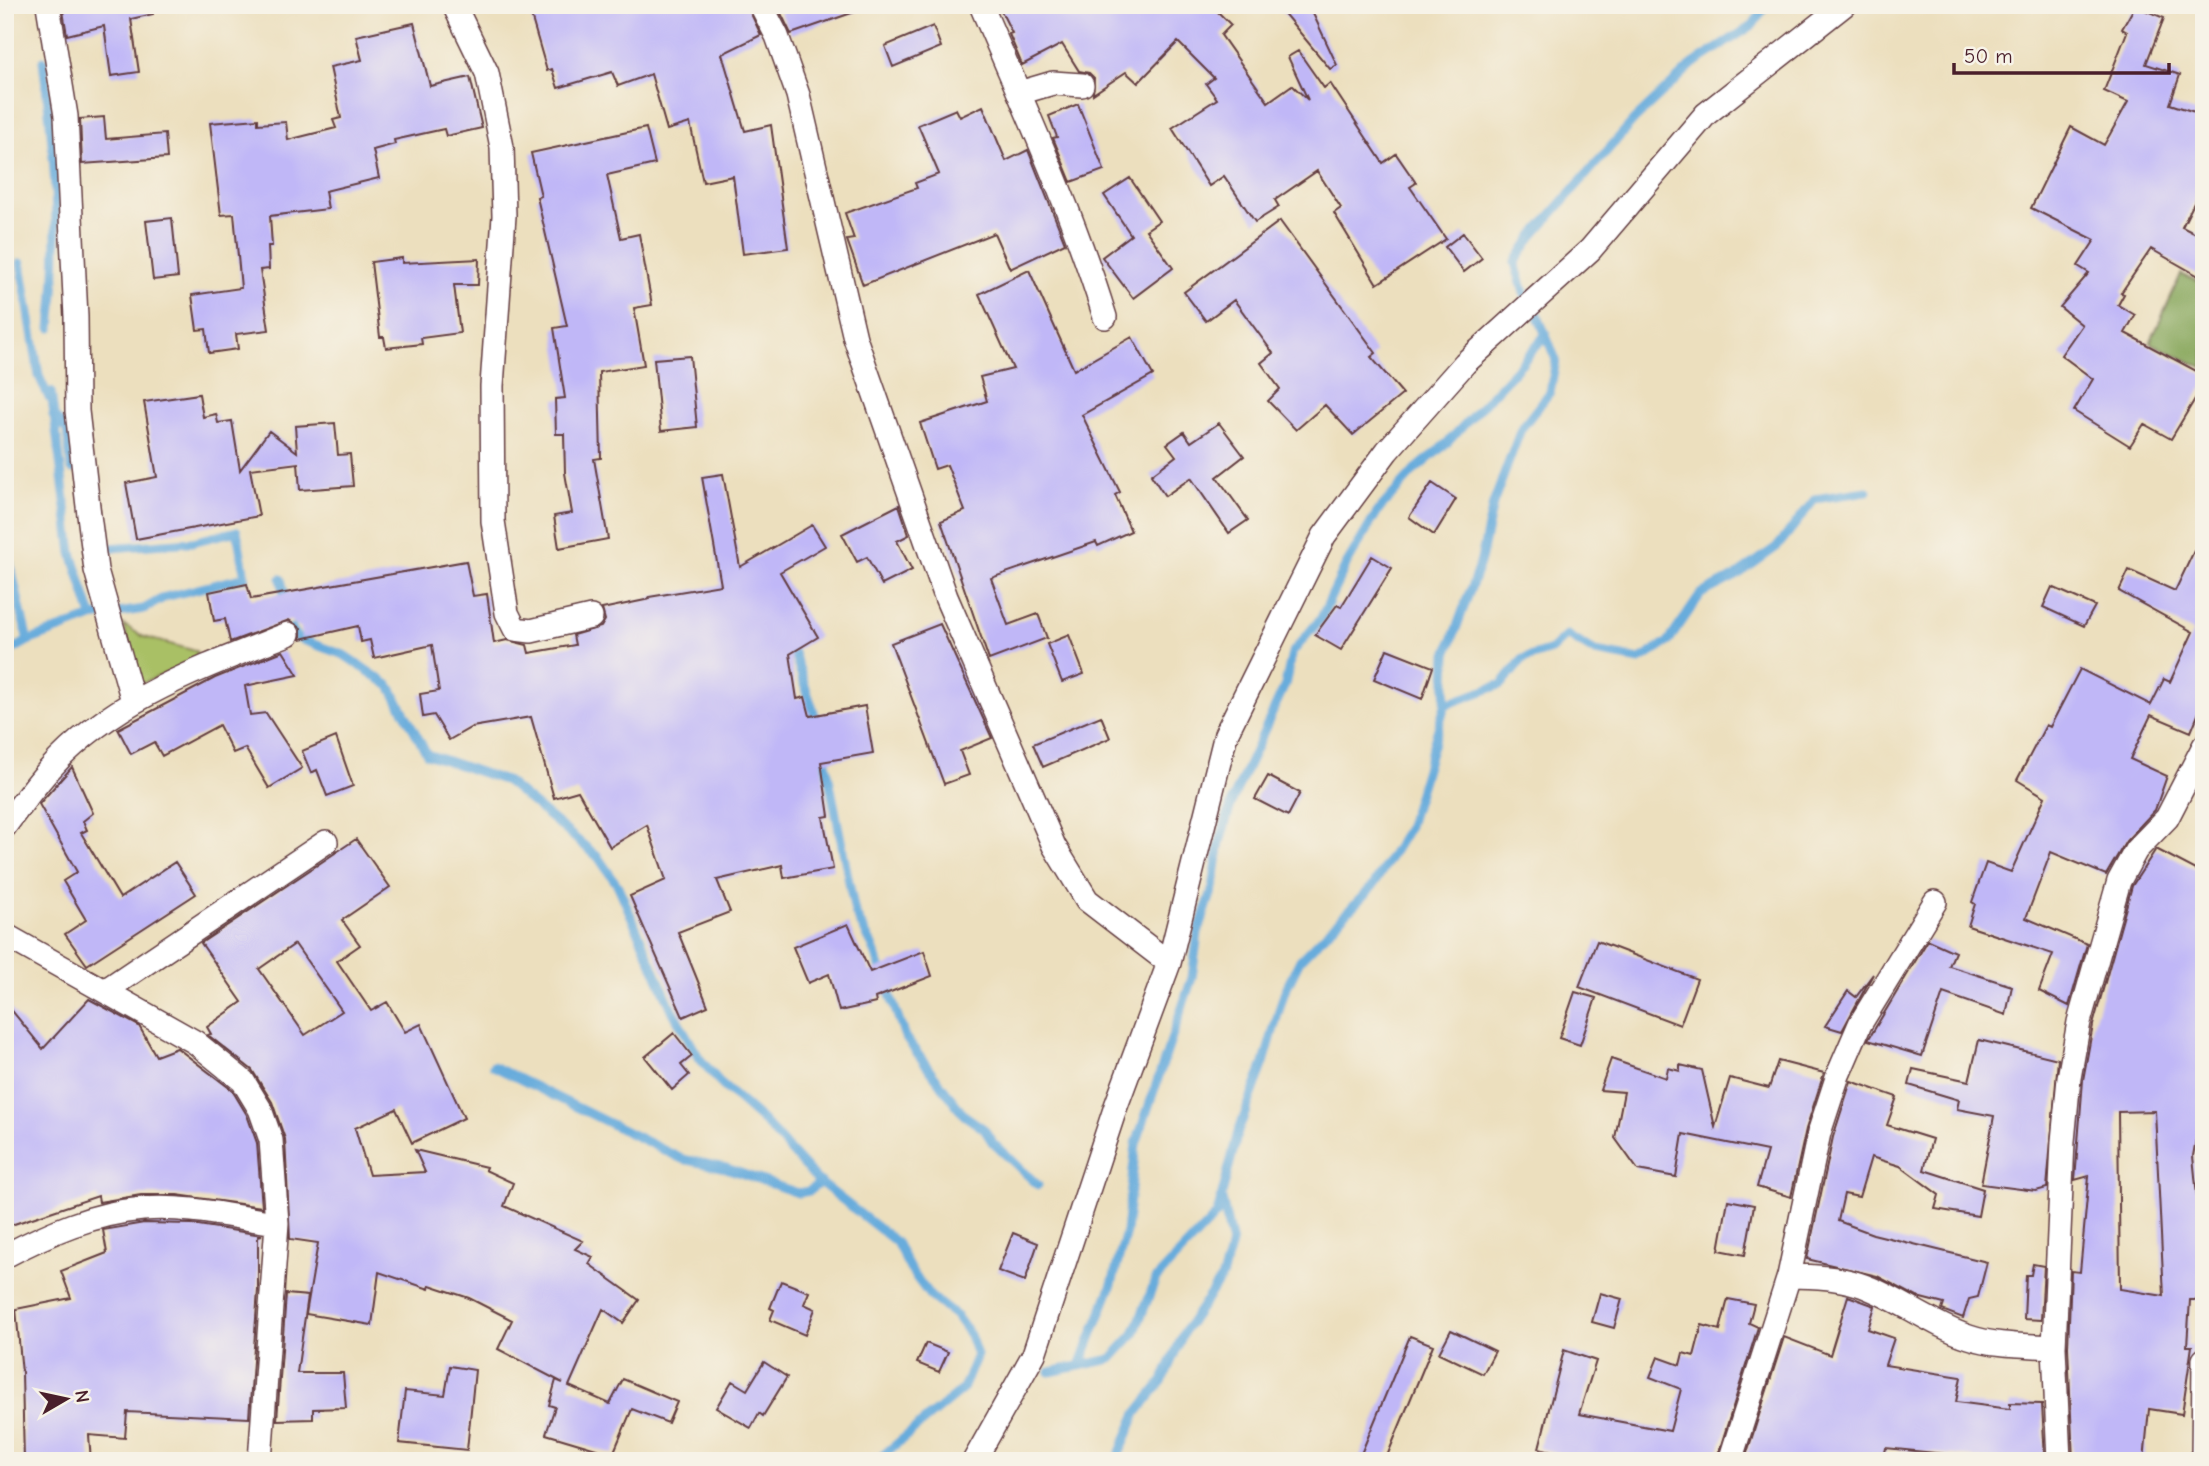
<svg xmlns="http://www.w3.org/2000/svg" width="2209" height="1466" viewBox="0 0 2209 1466" font-family="'Comic Neue',sans-serif">
<rect width="100%" height="100%" fill="#f7f3e8"/>
<filter id="ink" filterUnits="userSpaceOnUse"><feTurbulence type="fractalNoise" baseFrequency=".0143" numOctaves="2"/><feDisplacementMap in="SourceGraphic" scale="14" xChannelSelector="R" yChannelSelector="G"/><feConvolveMatrix kernelMatrix="1 2 1 2 8 2 1 2 1" color-interpolation-filters="sRGB"/></filter>
<filter id="wash" filterUnits="userSpaceOnUse"><feTurbulence type="fractalNoise" baseFrequency=".00686" numOctaves="4" result="noise"/><feDisplacementMap in="SourceGraphic" scale="28" xChannelSelector="R" yChannelSelector="G"/><feGaussianBlur stdDeviation="1.57" result="paint"/><feColorMatrix in="noise" values="0 0 0 0 0 0 0 0 0 0 0 0 0 0 0 0 0 1.4 0 .05"/><feComposite in="paint" operator="in"/></filter>
<g filter="url(#wash)">
<rect width="100%" height="100%" fill="#ecdfbe"/>
<path fill="#a9c065" stroke="#7a7048" stroke-width="2" d="M124,625L144,637L196,651L199,659L139,685Z"/>
<path fill="#86a65a" stroke="#686242" stroke-width="2" d="M2181,274L2204,284V368L2150,343Z"/>
<g fill="none" stroke-linecap="round" stroke-linejoin="round">
<path stroke="#67acdc" stroke-width="9" d="M43,61C55,154 61,234 51,328
M21,263L39,376L49,398
M51,392L72,553L92,617
M53,415L67,430L72,469
M5,542L28,641
M95,544L108,548L192,542L237,531L245,577
M281,579L287,605
M292,628L297,638L344,655L390,686L427,754L506,781L598,857L618,886L673,1012L700,1059L722,1085L763,1121L816,1179L896,1242L910,1269L930,1296L957,1317L970,1335L977,1355L963,1389L876,1461
M794,653L818,724
M5,654L28,641L92,617L144,609L165,597L245,577
M1445,705L1502,684L1523,659L1551,650L1567,635L1595,652L1640,660L1668,642L1701,594L1736,576L1778,546L1815,499L1867,491
M824,752L855,913L873,947L905,1037L964,1115L984,1129L993,1143L1038,1185
M493,1066L682,1159L726,1168L798,1193L809,1191L821,1182
M1080,1366L1112,1284L1126,1232L1136,1144L1192,978L1198,933L1213,888L1220,842L1232,801L1285,685L1292,653L1321,618L1345,567L1378,511L1415,470L1447,443L1521,364L1546,334
M1050,1372L1111,1359L1134,1334L1156,1279L1217,1214L1238,1132L1264,1063L1284,993L1300,960L1373,886L1409,826L1445,705L1447,654L1481,560L1493,504L1521,429L1550,392L1556,360L1535,309L1524,293L1515,263L1532,237L1634,120L1693,64L1753,25L1766,5
M1116,1461L1137,1413L1163,1380L1184,1332L1222,1277L1232,1244L1222,1199"/>
</g>
<g id="blocks">
<path fill="#c0b7f7" fill-rule="evenodd" d="M62,5H152L153,14L131,19L139,72L111,76L104,26L67,35Z
M528,5H747L761,35L722,54L745,131L771,125L788,248L743,254L733,176L703,182L690,123L667,130L651,74L618,86L612,72L558,88L552,69L547,71Z
M777,5H862L863,9L791,34Z
M998,5H1211L1231,25L1221,35L1268,102L1292,85L1308,100L1288,57L1298,51L1324,88L1330,83L1383,163L1396,154L1416,183L1410,187L1446,239L1377,284L1334,213L1341,208L1317,171L1275,200L1279,207L1255,222L1224,176L1209,186L1172,128L1217,99L1206,84L1214,78L1178,42L1138,83L1126,72L1093,94L1094,78L1089,73L1079,71L1062,44L1022,65L1009,34L1012,33Z
M1277,5H1309L1337,65L1330,69Z
M2135,6L2164,18L2146,64L2180,75L2170,104L2204,115V183L2182,227L2204,238V279L2151,249L2121,293L2124,294L2118,305L2135,315L2125,333L2204,375V384L2171,439L2144,424L2130,446L2074,411L2093,379L2061,355L2082,325L2060,307L2089,273L2078,266L2095,240L2031,208L2071,127L2104,145L2128,102L2104,91L2127,32L2122,29Z
M414,23L430,86L470,77L482,128L446,136L444,129L394,140L395,144L373,150L379,178L325,191L328,209L270,216L272,246H268L269,269L260,270L269,330L236,334L238,349L209,353L206,329L197,330L192,295L241,288L234,214L221,215L210,123L258,119V124L286,122L288,140L336,128L333,120L341,118L330,67L362,60L356,36Z
M933,26L941,47L893,67L885,46Z
M1078,104L1104,170L1071,182L1053,138L1057,137L1049,116Z
M983,106L1006,161L1028,150L1065,243L1010,269L994,233L863,285L847,240L854,239L845,213L917,188L915,183L939,174L918,125L956,109L960,117Z
M104,117L106,139L165,134L167,158L82,164L80,119Z
M646,128L655,164L607,175L621,238L639,234L652,305L634,308L644,365L599,372L601,458L594,459L608,539L559,548L554,516L572,513L565,473L564,434H556L555,399L565,398L554,328L567,326L537,197L541,196L531,153Z
M1130,178L1159,221L1146,230L1173,268L1133,298L1102,257L1131,235L1104,195Z
M172,218L178,277L153,280L146,221Z
M1280,221L1376,353L1371,357L1403,394L1353,435L1325,405L1296,430L1268,401L1280,389L1261,363L1273,353L1234,300L1206,321L1184,292Z
M1463,233L1482,258L1464,272L1445,247Z
M402,258V263L479,259L478,285H454L460,333L421,338L422,344L386,348L384,337H380L371,262Z
M1029,270L1074,370L1132,337L1153,375L1082,415L1120,492L1115,495L1131,531L1098,546L1096,542L991,578L1008,625L1038,614L1047,638L989,660L941,521L965,511L947,465L935,469L920,423L987,401L980,377L1013,369L979,294Z
M690,356L697,427L661,431L654,359Z
M199,394L203,417L216,414L218,423L232,421L240,470L269,431L297,452L295,426L335,423L338,455L350,454L353,486L300,490L298,463L250,469L259,516L136,539L126,483L157,477L144,402Z
M1219,423L1244,456L1217,477L1248,520L1229,533L1191,478L1165,496L1151,475L1176,456L1167,444L1184,432L1191,442Z
M723,474L740,567L812,525L825,546L780,572L818,637L790,654L797,699L805,697L810,716L865,706L873,753L821,762L829,816L823,817L833,869L784,878L782,865L717,880L730,912L678,932L708,1006L683,1017L630,896L666,880L647,825L610,847L578,791L554,798L531,717L472,727L449,740L434,715L423,717L420,694L439,691L432,645L374,658L370,640L361,642L358,626L301,639V628L289,620L230,642L225,619L214,621L209,592L247,584L251,599L466,561L473,596L487,594L494,643L507,640L527,645L529,653L575,645L573,635L601,627L605,620L602,609L650,599L649,597L721,585L702,477Z
M1432,483L1456,499L1434,535L1409,517Z
M899,505L909,535L897,541L912,570L882,585L867,557L857,562L842,534Z
M2204,530V700L2191,732L2151,715L2130,759L2167,776L2155,810L2126,841L2106,875L2051,852L2026,918L2087,944L2069,1006L2039,991L2053,954L1968,926L1975,904L1972,902L1986,863L2011,872L2045,797L2017,780L2046,725L2050,727L2080,669L2151,705L2164,679L2170,682L2193,632L2119,591L2129,570L2175,591Z
M1372,556L1392,568L1341,650L1315,635L1337,605L1341,607Z
M2052,587L2095,606L2084,626L2043,607Z
M940,624L992,738L960,751L969,775L944,784L891,643Z
M1069,635L1084,674L1062,682L1047,644Z
M1387,649L1433,667L1422,699L1374,679Z
M283,651L298,675L245,686L250,715L266,713L302,768L269,788L245,748L233,753L219,725L162,756L154,742L131,754L118,729L215,678Z
M1101,716L1110,738L1043,767L1033,744Z
M336,737L353,786L327,796L317,770L311,773L302,751Z
M72,767L93,813L83,821L87,830L81,833L120,898L175,862L196,894L87,965L65,934L86,920L63,881L77,872L39,804Z
M1268,776L1300,793L1288,816L1255,799Z
M356,839L390,887L342,920L360,945L337,961L371,1011L387,1002L405,1032L421,1024L464,1118L412,1143L396,1109L355,1128L369,1175L425,1172L415,1150L486,1167L485,1170L513,1183L504,1206L583,1241L575,1249L593,1257L589,1264L639,1300L623,1323L603,1309L569,1386L610,1404L623,1379L677,1402L668,1423L632,1409L613,1454L546,1434L555,1407L549,1405L556,1380L563,1383L498,1349L512,1320L469,1298L430,1285L429,1289L379,1272L372,1325L306,1314L318,1243L290,1239L285,1139L272,1102L252,1070L208,1035L211,1034L207,1027L242,1002L201,943ZM295,944L342,1011L305,1035L259,969Z
M2156,849L2204,874V1095L2193,1156L2197,1196H2204V1209L2198,1300H2190L2187,1346H2192L2182,1414L2149,1409L2144,1461H2073L2068,1347L2071,1271L2080,1272L2089,1176L2075,1180L2083,1080L2093,1025L2132,886ZM2155,1111L2164,1296L2120,1289L2118,1112Z
M848,924L870,972L924,951L932,976L875,998L876,1003L839,1011L829,974L808,983L793,947Z
M1928,940L1955,952L1949,966L2012,986L2006,1015L1943,993L1922,1056L1868,1040Z
M1597,941L1697,979L1680,1025L1579,987Z
M1873,974L1842,1031L1825,1026L1848,991L1856,997Z
M1575,992L1596,998L1580,1045L1559,1038Z
M89,999L139,1026L156,1056L177,1048L232,1090L247,1115L257,1143L262,1207L177,1195H141L99,1202L98,1196L5,1227V1002L43,1049Z
M674,1033L692,1056L681,1065L689,1075L672,1090L645,1057Z
M1979,1040L2058,1059L2047,1188L2036,1191L1981,1184L1994,1116L1957,1109L1959,1100L1909,1085L1913,1069L1969,1081Z
M1611,1059L1666,1078L1668,1068L1680,1071V1065L1702,1070L1715,1127L1730,1078L1769,1088L1778,1061L1824,1073L1806,1129L1791,1197L1757,1187L1767,1151L1683,1134L1676,1177L1638,1170L1615,1138L1624,1092L1600,1090Z
M1851,1081L1897,1097L1887,1125L1932,1139L1924,1170L1983,1189L1978,1216L1935,1209L1939,1195L1900,1166L1871,1157L1859,1197L1844,1194L1838,1221L1873,1234L1987,1262L1978,1297L1969,1299L1963,1318L1942,1310L1944,1304L1917,1297L1877,1276L1807,1259L1833,1137Z
M1728,1200L1754,1205L1745,1255L1719,1250Z
M144,1223L192,1224L262,1235L258,1236V1290L249,1418L127,1412L125,1438L89,1435L91,1461H24L22,1373L16,1309L71,1298L61,1271L107,1253L103,1230Z
M1013,1233L1038,1243L1025,1281L998,1271Z
M2033,1264L2044,1266L2041,1320L2024,1319L2026,1275H2031Z
M781,1281L809,1292L804,1304L815,1309L805,1335L770,1320L774,1310L770,1308Z
M1600,1293L1622,1299L1614,1328L1592,1322Z
M286,1294L308,1296L297,1373H343L346,1408L313,1409V1419L277,1420Z
M1848,1296L1875,1306L1868,1329L1894,1338L1885,1365L1961,1377L1956,1402L2010,1409V1403L2042,1404L2045,1459H1974V1457L1886,1448L1883,1461H1760L1746,1456L1784,1337L1830,1355Z
M1728,1299L1754,1304L1749,1323L1758,1327L1716,1461H1592L1539,1448L1564,1350L1596,1361L1579,1414L1670,1431L1681,1389L1650,1377L1658,1357L1680,1365L1683,1353L1694,1356L1702,1325L1720,1330Z
M1451,1330L1495,1351L1483,1374L1439,1353Z
M1410,1336L1433,1345L1385,1461H1358Z
M926,1343L948,1352L939,1372L917,1363Z
M764,1362L787,1377L763,1416L759,1413L751,1428L716,1408L732,1381L747,1390Z
M450,1366L475,1370L467,1450L399,1443L405,1391L445,1395Z"/>
</g>
</g>
<g filter="url(#ink)">
<use href="#blocks" fill-opacity="0" stroke="#623c41" stroke-width="2"/>
<g fill="none" stroke-linecap="round" stroke-linejoin="round">
<g stroke="#623c41" stroke-width="26">
<path id="minor" d="M48,5L66,116L76,317L77,411L89,515L96,570L133,701
M454,5L487,73L502,147L504,216L492,386L493,521L507,613L515,629L531,631L591,617
M761,5L777,36L798,95L855,338L946,597L1054,846L1087,900L1169,963
M981,5C1025,108 1072,210 1105,317
M1019,93L1053,83L1082,85
M5,826C19,807 33,788 48,771C111,699 202,668 288,634
M5,935L195,1042L243,1081L260,1109L271,1140L277,1223L260,1461
M106,990L326,842
M5,1256C48,1233 94,1213 143,1209C187,1205 233,1217 277,1223
M1789,1276C1812,1276 1836,1277 1858,1284C1896,1296 1929,1324 1969,1337C1996,1346 2026,1345 2054,1347
M974,1461L1034,1354L1116,1106L1169,963L1226,734L1324,536L1387,451L1465,363L1590,250L1706,114L1844,5
M1730,1461L1789,1276L1819,1133L1838,1075L1860,1024L1935,902
M2059,1461L2054,1347L2063,1141L2069,1078L2079,1022L2119,881L2136,850L2167,818L2204,746
M2203,1461L2204,1360"/>
</g>
<use href="#minor" stroke="#fff" stroke-width="23"/>
</g>
</g>
<rect width="2209" height="1466" fill="none" stroke="#f7f3e8" stroke-width="28"/>
<g transform="translate(66 1399) rotate(81)" stroke="#f7f3e8" stroke-width="5" paint-order="stroke">
<path d="M0-5L12 26L0 18L-12 26Z" fill="#4a1f2b"/>
<text y="-10" font-size="19" font-weight="bold" text-anchor="middle" fill="#4a1f2b">N</text>
</g>
<path d="M1954 63v10h215v-10" fill="none" stroke="#4a1f2b" stroke-width="3.5"/>
<text x="1964" y="63" font-size="21" fill="#4a1f2b" stroke="#f7f3e8" stroke-width="5" paint-order="stroke">50 m</text>
</svg>
